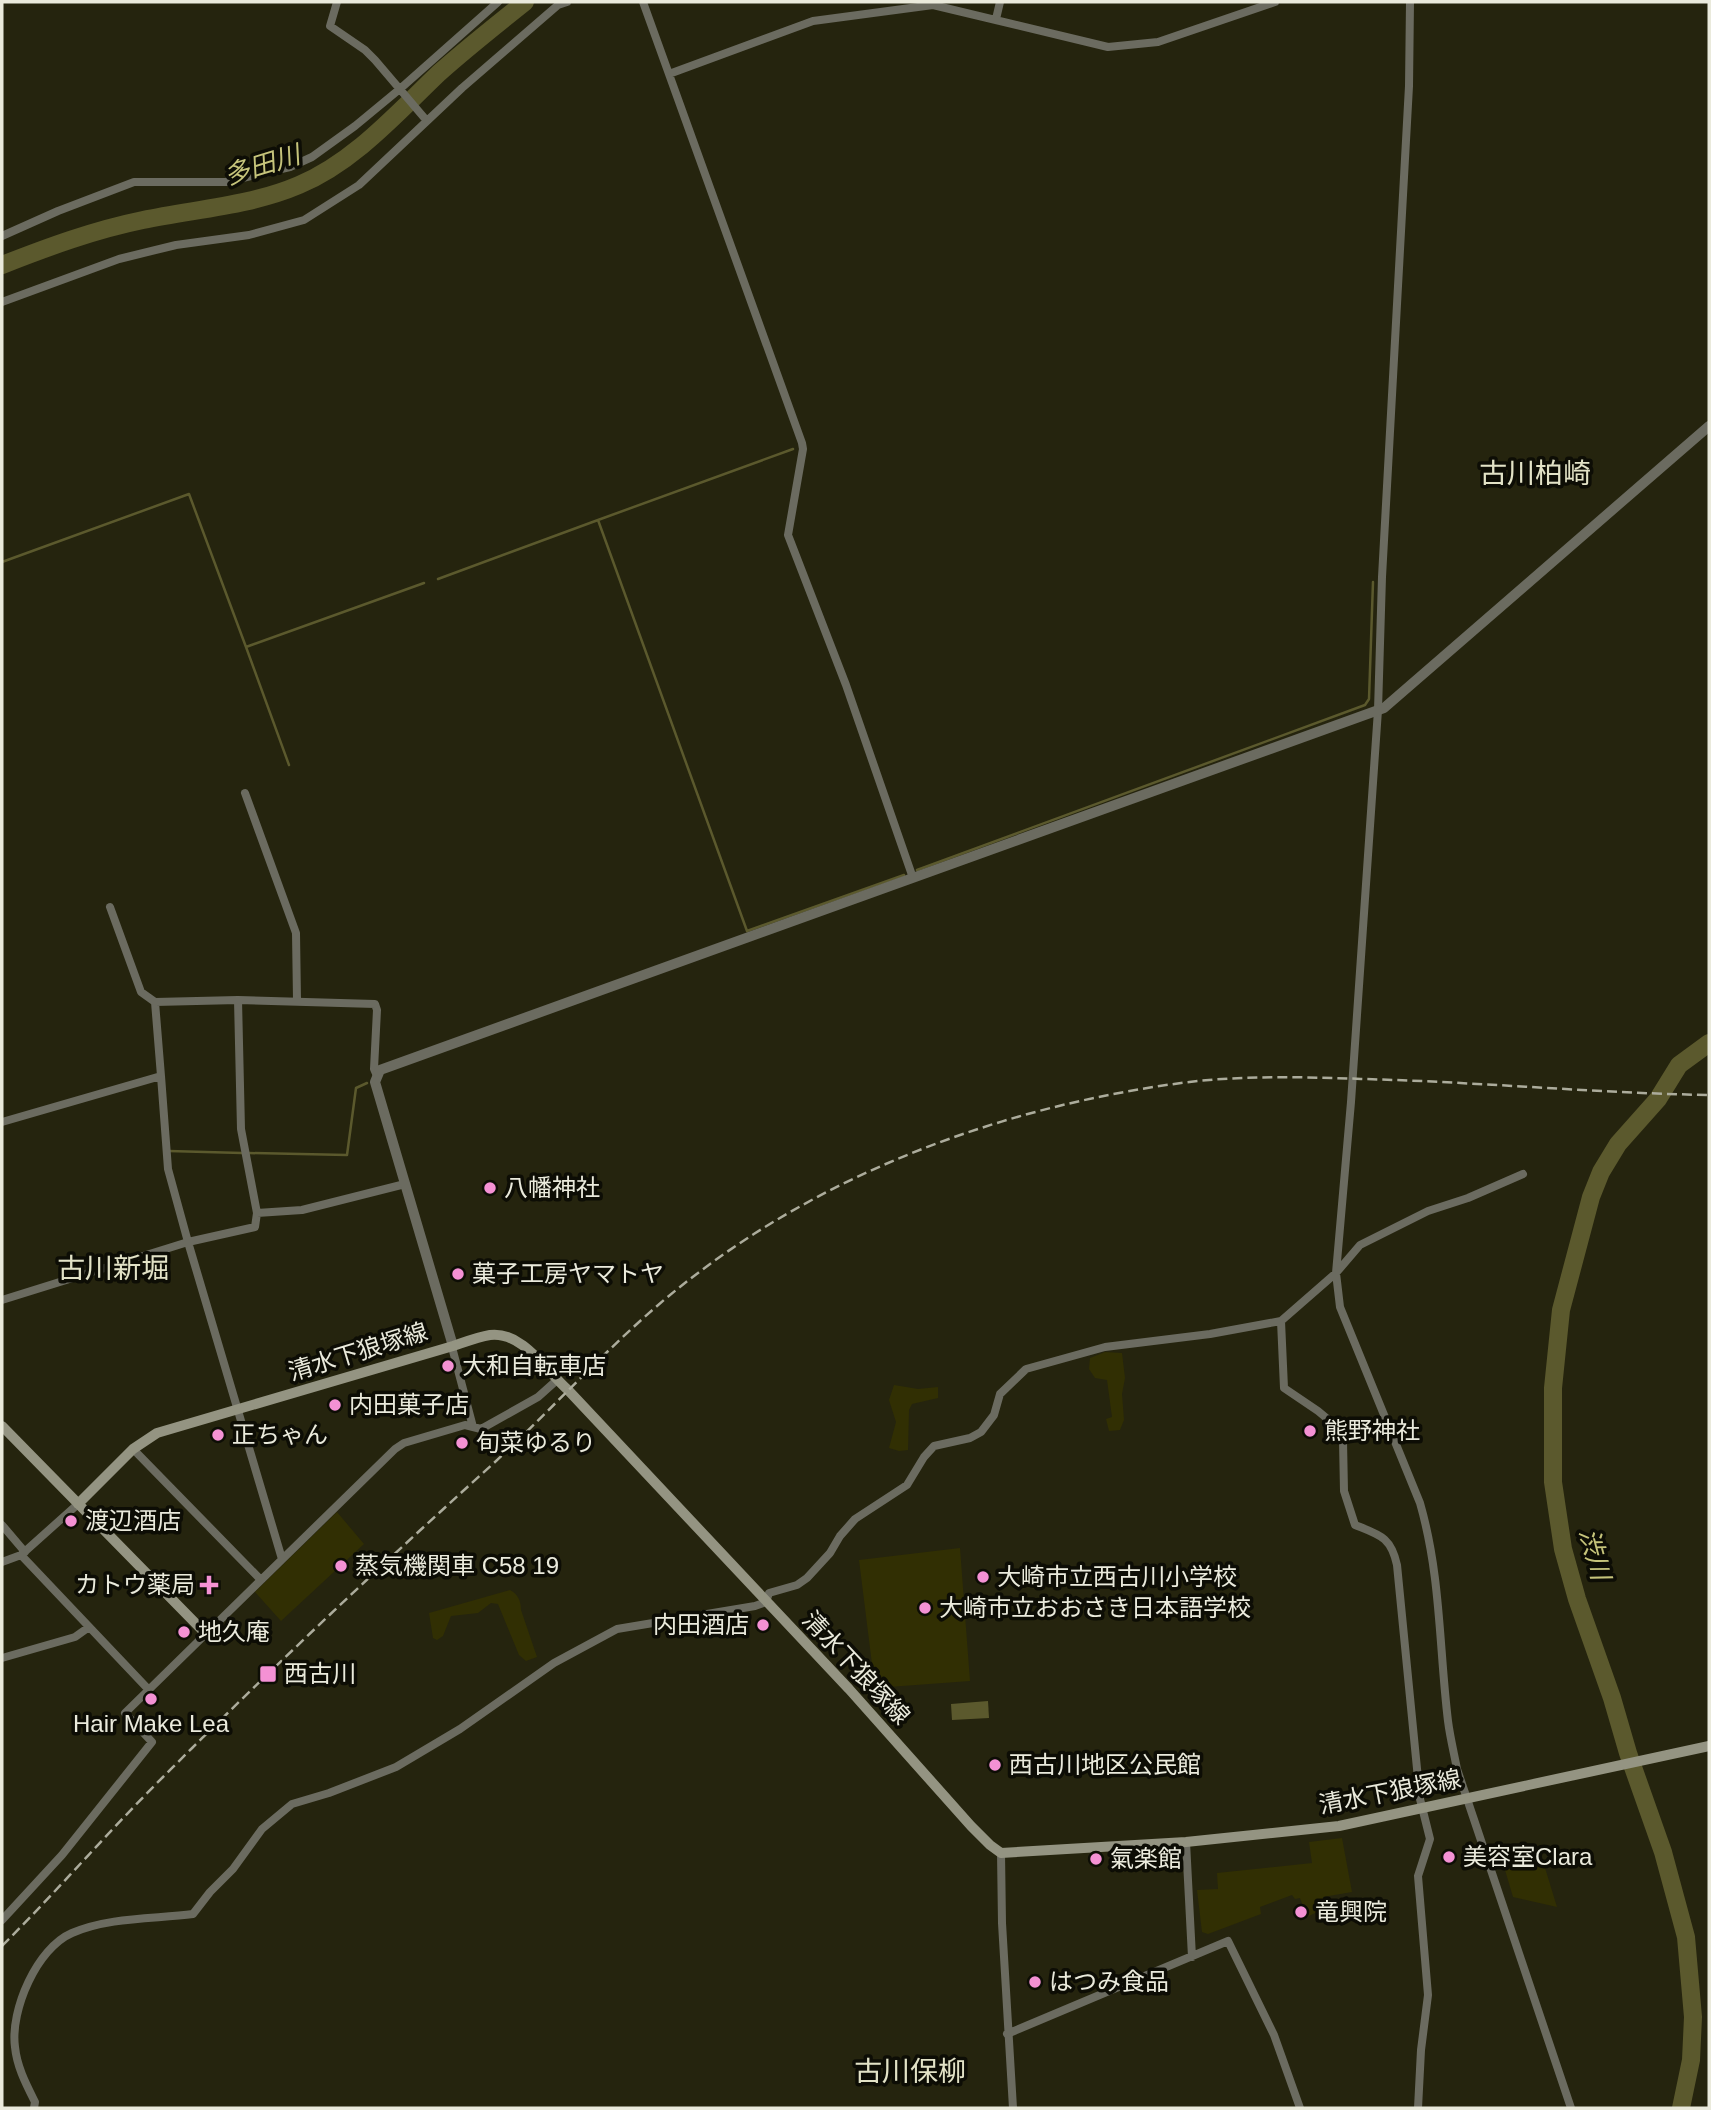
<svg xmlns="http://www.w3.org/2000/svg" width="1711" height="2110" viewBox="0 0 1711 2110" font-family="Helvetica,'Noto Sans JP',sans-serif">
<rect width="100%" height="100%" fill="#25240e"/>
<path fill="#312f03" d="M1105,1352L1122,1353L1125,1378L1122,1394L1124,1420L1120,1430L1109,1431L1106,1419L1112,1417L1107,1380L1095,1378L1089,1369L1090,1358Z
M894,1385L918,1389L938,1387V1398L912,1404L909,1410L908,1450L899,1451L889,1448L896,1422L889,1400Z
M337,1512L364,1544L281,1621L255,1592Z
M960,1548L970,1681L875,1688L859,1560Z
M510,1590C518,1594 521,1601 521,1610L537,1657L526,1661L519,1655L498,1604L491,1603L478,1613L451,1616L443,1636L437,1640L433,1638L429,1613Z
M1342,1838L1352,1892L1323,1897V1909L1307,1917L1300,1898L1295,1899L1292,1895L1260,1907L1261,1914L1208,1934L1202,1932L1197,1890L1218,1889L1217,1873L1312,1863L1309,1842Z
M1542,1858L1557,1907L1513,1897L1505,1870Z"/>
<path fill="#5b592d" d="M988,1701L989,1718L952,1720L951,1704Z"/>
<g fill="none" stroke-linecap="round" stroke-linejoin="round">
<path stroke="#5b592d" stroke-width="2.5" d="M598,520L793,449
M2,562L189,494L246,647L424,583
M438,579L598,520L747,931L904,875
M246,647L289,765
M917,870L1365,705L1369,699L1373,582
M169,1151L242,1153
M249,1153L347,1155L356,1088L367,1083"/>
<path stroke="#5b592d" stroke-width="18" d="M2,265C48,247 94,230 143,220C195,209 250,206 299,185C354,162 397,113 439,73C467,48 496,25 525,2
M1681,2108L1691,2060L1693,2017L1686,1937L1663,1852L1628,1753L1612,1698L1577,1599L1563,1549L1553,1482V1388L1561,1310L1591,1197L1601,1172L1618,1144L1658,1099L1679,1065L1709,1043"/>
<path stroke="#6b6b60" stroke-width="8" d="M337,2L330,26L365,50L375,60L427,121
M643,2L802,443L803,449L788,535L846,685L913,878
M1410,2L1409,86L1382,577L1378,710L1351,1102L1336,1273L1340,1307L1420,1503C1441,1576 1439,1647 1448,1721C1450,1737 1454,1753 1457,1769L1571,2108
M996,19L1000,2
M669,74L813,21L933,5L1108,47L1158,42L1275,2
M2,236L58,211L134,182H226L290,167L312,157L355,126L401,88L498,2
M2,302L119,259L176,245L249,235L304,220L359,185L462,88L558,5L567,2
M245,793L296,933L297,1000
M110,907L141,992L155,1002L238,1000L375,1004L377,1010L374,1069L377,1076
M238,1000L241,1129L257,1213L255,1227L188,1242L282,1559
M155,1002L161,1076
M2,1122L161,1076L168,1169L188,1242L2,1300
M257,1213L302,1210L405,1184
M1281,1321L1284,1388L1318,1411L1336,1426L1343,1441L1344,1491L1355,1525C1380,1535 1391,1537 1397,1565L1420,1799L1430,1839L1418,1876L1428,1995L1421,2050L1418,2108
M453,1346V1351L473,1427
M133,1449L261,1580
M2,1525L25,1552
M21,1555L149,1690
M2,1562L21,1555L78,1504
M2,1658L75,1637L89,1627
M1186,1842L1192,1957
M1001,1853L1002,1923L1013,2108
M2,1920L62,1855L152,1742L125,1713L395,1449L404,1443L465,1425L481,1429L538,1397L557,1380
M1007,2034L1228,1941L1274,2035L1300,2108
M34,2108L35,2102C26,2084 17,2067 15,2047C10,2010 37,1948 72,1933C109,1917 154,1919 193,1914L210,1892L233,1869L262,1829L292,1804L329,1793L396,1767L460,1729L554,1663L617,1629L755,1606L766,1602L769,1593L797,1585L807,1578L830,1553L840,1536L855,1519L907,1485L924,1457L934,1446L970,1438L981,1432L994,1415L1000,1394L1026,1369L1105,1347L1210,1334L1281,1321L1336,1273L1360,1245L1428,1211L1468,1198L1523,1174"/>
<path stroke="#6b6b60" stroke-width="10" d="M453,1346L375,1082L380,1070L1384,708L1709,426"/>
<path stroke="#949482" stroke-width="10" d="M2,1426L206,1634
M78,1504L133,1449L157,1433L453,1346C465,1342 478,1337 490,1335C523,1331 546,1371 568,1390L849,1689L971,1826L990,1845L1001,1853L1186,1842L1339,1826L1709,1746"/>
<path stroke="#acac9c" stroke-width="2.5" stroke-dasharray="10 5" stroke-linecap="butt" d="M2,1946C57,1891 108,1832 163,1777C271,1669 382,1564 495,1462C552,1409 604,1351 664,1300C809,1178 994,1108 1181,1083C1242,1075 1303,1077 1364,1079C1479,1082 1594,1093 1709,1095"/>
</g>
<g fill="#f491d4" stroke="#0d0d05" stroke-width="2.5">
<circle cx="490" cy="1188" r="7"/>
<circle cx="458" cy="1274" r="7"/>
<circle cx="448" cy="1366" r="7"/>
<circle cx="335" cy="1405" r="7"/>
<circle cx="1310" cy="1431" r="7"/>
<circle cx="218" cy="1435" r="7"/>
<circle cx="462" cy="1443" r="7"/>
<circle cx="71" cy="1521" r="7"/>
<circle cx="341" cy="1566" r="7"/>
<circle cx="983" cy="1577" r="7"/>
<path d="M205.5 1574.5h7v7h7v7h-7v7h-7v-7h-7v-7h7z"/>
<circle cx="925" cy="1608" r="7"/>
<circle cx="763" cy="1625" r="7"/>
<circle cx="184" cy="1632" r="7"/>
<rect x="259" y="1665" width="18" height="18" rx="3.5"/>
<circle cx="151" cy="1699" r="7"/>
<circle cx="995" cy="1765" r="7"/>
<circle cx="1449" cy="1857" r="7"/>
<circle cx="1096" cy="1859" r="7"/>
<circle cx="1301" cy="1912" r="7"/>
<circle cx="1035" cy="1982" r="7"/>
</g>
<g text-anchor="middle" stroke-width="7" stroke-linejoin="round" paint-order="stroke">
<g font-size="24" fill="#eaeadc" stroke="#0d0d05" text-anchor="start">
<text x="504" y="1196">八幡神社</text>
<text x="472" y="1282">菓子工房ヤマトヤ</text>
<text x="462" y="1374">大和自転車店</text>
<text x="349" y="1413">内田菓子店</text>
<text x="1324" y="1439">熊野神社</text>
<text x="232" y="1443">正ちゃん</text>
<text x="476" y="1451">旬菜ゆるり</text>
<text x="85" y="1529">渡辺酒店</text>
<text x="355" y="1574">蒸気機関車 C58 19</text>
<text x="997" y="1585">大崎市立西古川小学校</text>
<text x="195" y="1593" text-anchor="end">カトウ薬局</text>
<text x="939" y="1616">大崎市立おおさき日本語学校</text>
<text x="749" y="1633" text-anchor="end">内田酒店</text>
<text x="198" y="1640">地久庵</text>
<text x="284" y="1682">西古川</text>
<text x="151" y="1732" text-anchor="middle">Hair Make Lea</text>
<text x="1009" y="1773">西古川地区公民館</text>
<text x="1463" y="1865">美容室Clara</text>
<text x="1110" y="1867">氣楽館</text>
<text x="1315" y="1920">竜興院</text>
<text x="1049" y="1990">はつみ食品</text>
</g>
<g font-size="24" fill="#eaeadc" stroke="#0d0d05">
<text transform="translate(358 1352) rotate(-17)" y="8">清水下狼塚線</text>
<text transform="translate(856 1668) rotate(47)" y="8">清水下狼塚線</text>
<text transform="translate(1390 1792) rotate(-11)" y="8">清水下狼塚線</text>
</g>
<g font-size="26" font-style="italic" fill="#c6c47b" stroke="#0d0d05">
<text transform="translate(262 165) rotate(-17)" y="9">多田川</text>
<text transform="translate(1595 1554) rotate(75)" y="9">渋川</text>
</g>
<g font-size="28" fill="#e2e2c6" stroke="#0d0d05">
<text x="1535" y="483">古川柏崎</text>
<text x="113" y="1278">古川新堀</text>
<text x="910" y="2081">古川保柳</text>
</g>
</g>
<rect width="1711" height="2110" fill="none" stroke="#eaeadc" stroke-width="7"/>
</svg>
